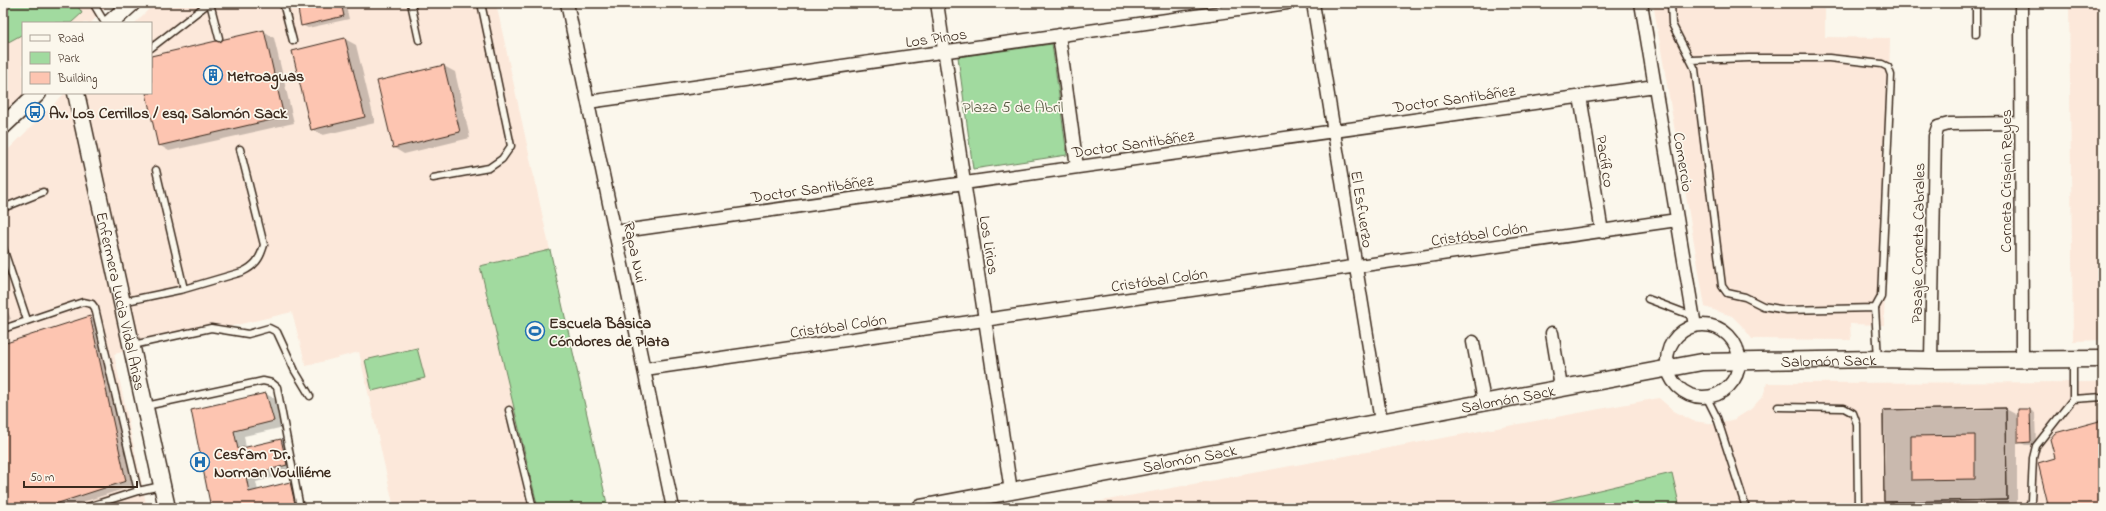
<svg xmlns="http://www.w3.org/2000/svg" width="2106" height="511" viewBox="0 0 2106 511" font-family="'Indie Flower',sans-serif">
<rect width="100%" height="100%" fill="#fbf7ec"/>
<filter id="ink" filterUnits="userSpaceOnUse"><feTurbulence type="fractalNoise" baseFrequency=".025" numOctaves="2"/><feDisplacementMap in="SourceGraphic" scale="8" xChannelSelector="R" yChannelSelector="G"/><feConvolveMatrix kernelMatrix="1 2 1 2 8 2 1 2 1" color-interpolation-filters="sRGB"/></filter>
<g filter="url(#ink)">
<path fill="#fce8da" d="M3,3H110L91,23H23V93H26L3,112Z
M155,3H496L550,250L480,266L538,508H394L359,352L306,366L292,312L114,354L147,508H3V155L65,93H151V23H135Z
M1653,3H1825V37L1890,38L1884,325L1850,324L1851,340L1752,339L1743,327L1732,316L1705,307Z
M2069,3H2103V340L2073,341Z
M2103,382V508H1064L1659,398L1674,411L1693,421L1715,424L1735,419L1751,409L1763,396L1767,383Z"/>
<path fill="#a1da9f" stroke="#6e825e" d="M3,3H76L82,13L71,23H23V34L3,45Z
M1052,44L1067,155L973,169L958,57Z
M550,250L608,508H538L480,266Z
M417,348L425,378L372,391L365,360Z
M1672,473L1680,508H1540L1539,504Z"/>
<path fill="#0003" d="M303,3H313L306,5Z
M328,3H345L349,19L308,28L302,25Z
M264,31L274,38L294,123L169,151L159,145L147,93H151V57Z
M345,39L356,45L375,123L323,135L312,129L294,52Z
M444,66L455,72L470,138L404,154L394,148Z
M3,300L11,319L3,322Z
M90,317L98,321L133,486L64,508H3V345Z
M266,394L277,400L284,427L244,436L246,448L281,440L291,446L297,471L256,482L258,491L290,483L300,489L305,508H212L192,411Z
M2006,409L2017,415V506L1895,507L1885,501L1884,411Z
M2030,410L2035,413L2036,445H2025L2019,442Z"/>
<path fill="#fdc5b1" stroke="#3b2a1e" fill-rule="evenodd" d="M324,3H341L344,16L301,26L298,9Z
M264,30L284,117L158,146L146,93H151V56Z
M345,38L365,117L311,130L292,51Z
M444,65L460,132L393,148L377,81Z
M90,316L126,481L43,508H3V344Z
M266,393L274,421L234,431L238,449L281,439L287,465L246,476L249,492L290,482L296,508H211L191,410Z
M2006,408L2007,500L1884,502L1883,410ZM1975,435V479L1911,480V436Z
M2006,408L2007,500L1884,502L1883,410Z
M2018,409H2030L2031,442L2018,443Z
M2103,420V508H2049L2038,463L2055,458L2050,439L2055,433Z"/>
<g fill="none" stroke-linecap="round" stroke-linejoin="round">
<g stroke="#3b2a1e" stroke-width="9">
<path id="lane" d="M93,3L105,23
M210,3L219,38
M283,3L293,41
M411,3L419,40
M1671,3L1672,24L1695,69L1722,286L1727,293L1745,297L1763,306L1786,310L1875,308L1878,359
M1976,3V34
M151,48L209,3
M1691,60L1749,58H1829L1882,64L1888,67L1891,75L1881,297L1875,308
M156,170L184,289
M433,178L489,168L502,159L511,146L481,3
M3,208L43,192
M3,248L27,320
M1648,299L1693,316
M122,302L184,289L242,272C255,266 260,259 264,245L240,149
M3,329L83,302L92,304L95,308L138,491L84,508
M133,345L211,328L248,334L269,328L277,332L295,371L310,396
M1707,398L1717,418L1746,508
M2073,399L2103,397
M146,406L263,381L272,383L277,387L300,508
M1778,407L1844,408L1853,413L1857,424L1858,508
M509,410L533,508
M138,491L161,486
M2027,508L2031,501L2033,458L2036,446L2073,399V360"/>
</g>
<g stroke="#3b2a1e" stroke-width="15">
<path id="street" d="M567,3L673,508
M937,3L1011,491
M1313,3L1381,421
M1641,3L1695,326
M2021,3L2022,359
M1059,35L1077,167
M1580,96L1602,232
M588,102L1287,3
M616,232L1655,86
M1667 361a36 36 0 1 1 72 0a36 36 0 1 1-72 0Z
M1552,333L1561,387
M1473,342L1484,401
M1931,360L1935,136L1938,127L1949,124L2021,123
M645,369L1677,220"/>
</g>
<g stroke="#3b2a1e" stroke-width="19">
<g id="secondary">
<path d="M110,23L132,3"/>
<path id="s1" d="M76,93L167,508"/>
<path d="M3,126L38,93"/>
<path id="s2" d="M920,508L1702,362L1878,359L1931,360L2103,359"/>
</g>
</g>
<use href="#lane" stroke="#fbf7ec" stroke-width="6"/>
<use href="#street" stroke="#fbf7ec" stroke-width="12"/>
<use href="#secondary" stroke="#fbf7ec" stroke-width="16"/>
</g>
</g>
<defs>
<g id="building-ring" transform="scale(1)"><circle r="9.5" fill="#fbf7ec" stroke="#1f6fb2" stroke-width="1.5"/><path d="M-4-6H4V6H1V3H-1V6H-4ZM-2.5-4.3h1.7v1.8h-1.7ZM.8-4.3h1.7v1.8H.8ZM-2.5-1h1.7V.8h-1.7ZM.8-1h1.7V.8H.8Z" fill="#1f6fb2"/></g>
<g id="bus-ring" transform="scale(1)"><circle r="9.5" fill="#fbf7ec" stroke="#1f6fb2" stroke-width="1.5"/><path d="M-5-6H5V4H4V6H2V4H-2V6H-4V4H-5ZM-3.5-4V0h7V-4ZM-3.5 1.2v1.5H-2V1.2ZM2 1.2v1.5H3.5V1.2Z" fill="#1f6fb2"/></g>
<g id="stadium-ring" transform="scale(1)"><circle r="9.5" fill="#fbf7ec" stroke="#1f6fb2" stroke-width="1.5"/><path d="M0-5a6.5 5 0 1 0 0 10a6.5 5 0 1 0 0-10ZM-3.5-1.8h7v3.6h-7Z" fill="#1f6fb2"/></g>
<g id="hospital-ring" transform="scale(1)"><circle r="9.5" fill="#fbf7ec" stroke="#1f6fb2" stroke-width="1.5"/><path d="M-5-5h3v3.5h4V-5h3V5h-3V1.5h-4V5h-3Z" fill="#1f6fb2"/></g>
</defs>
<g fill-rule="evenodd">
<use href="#building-ring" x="213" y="75"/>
<use href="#bus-ring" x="35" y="112"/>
<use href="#stadium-ring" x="535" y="331"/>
<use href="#hospital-ring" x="200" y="462"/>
</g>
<g text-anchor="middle" stroke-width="3.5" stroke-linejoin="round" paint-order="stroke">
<g font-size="16" fill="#3b2a1e" stroke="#fbf7ec">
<text transform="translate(936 37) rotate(-8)" y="6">Los Pinos</text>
<text transform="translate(1454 98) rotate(-8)" y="6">Doctor Santibáñez</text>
<text transform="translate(1133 143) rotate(-8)" y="6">Doctor Santibáñez</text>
<text transform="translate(1606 161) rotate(81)" y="6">Pacífico</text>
<text transform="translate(1684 162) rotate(81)" y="6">Comercio</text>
<text transform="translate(2005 181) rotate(-90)" y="6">Corneta Crispin Reyes</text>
<text transform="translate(812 188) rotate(-8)" y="6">Doctor Santibáñez</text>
<text transform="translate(1363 209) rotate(81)" y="6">El Esfuerzo</text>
<text transform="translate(1479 233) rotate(-8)" y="6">Cristóbal Colón</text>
<text transform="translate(1917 243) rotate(-89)" y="6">Pasaje Corneta Cabrales</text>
<text transform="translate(990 245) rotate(81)" y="6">Los Lirios</text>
<text transform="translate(636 252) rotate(78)" y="6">Rapa Nui</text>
<text transform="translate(1159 279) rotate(-8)" y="6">Cristóbal Colón</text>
<text dy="6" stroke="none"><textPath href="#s1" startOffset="213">Enfermera Lucia Vidal Arias</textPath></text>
<text transform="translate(838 325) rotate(-8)" y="6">Cristóbal Colón</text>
<text dy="6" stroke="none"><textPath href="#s2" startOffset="922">Salomón Sack</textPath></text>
<text dy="6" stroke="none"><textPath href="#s2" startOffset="598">Salomón Sack</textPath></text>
<text dy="6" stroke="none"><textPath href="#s2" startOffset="274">Salomón Sack</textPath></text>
</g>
<g font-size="16" font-weight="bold" fill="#3b2a1e" stroke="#fbf7ec" text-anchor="start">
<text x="227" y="81">Metroaguas</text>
<text x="49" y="118">Av. Los Cerrillos / esq. Salomón Sack</text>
<text x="549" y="328">Escuela Básica<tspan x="549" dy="18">Cóndores de Plata</tspan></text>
<text x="214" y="459">Cesfam Dr.<tspan x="214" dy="18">Norman Voulliéme</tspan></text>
</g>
<g font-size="16" fill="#54563e" stroke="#fbf7ec">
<text x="1013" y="112">Plaza 5 de Abril</text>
</g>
</g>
<rect width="2106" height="511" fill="none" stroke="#fbf7ec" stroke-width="16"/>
<rect x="8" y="8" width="2090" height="495" fill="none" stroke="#3b2a1e" stroke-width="1.5" filter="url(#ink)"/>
<rect x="22" y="22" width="130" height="72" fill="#fbf7ec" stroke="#aea59a"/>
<rect x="30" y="35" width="20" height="6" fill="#fbf7ec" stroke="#aea59a"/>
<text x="58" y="42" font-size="12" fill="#3b2a1e">Road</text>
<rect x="30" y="52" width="20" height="12" fill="#a1da9f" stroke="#aea59a"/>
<text x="58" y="62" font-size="12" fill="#3b2a1e">Park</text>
<rect x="30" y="72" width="20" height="12" fill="#fdc5b1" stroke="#aea59a"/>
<text x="58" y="82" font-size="12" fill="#3b2a1e">Building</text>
<path d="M24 481v6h113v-6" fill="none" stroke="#3b2a1e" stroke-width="2"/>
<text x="30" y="481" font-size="12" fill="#3b2a1e" stroke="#fbf7ec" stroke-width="3" paint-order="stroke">50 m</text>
</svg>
